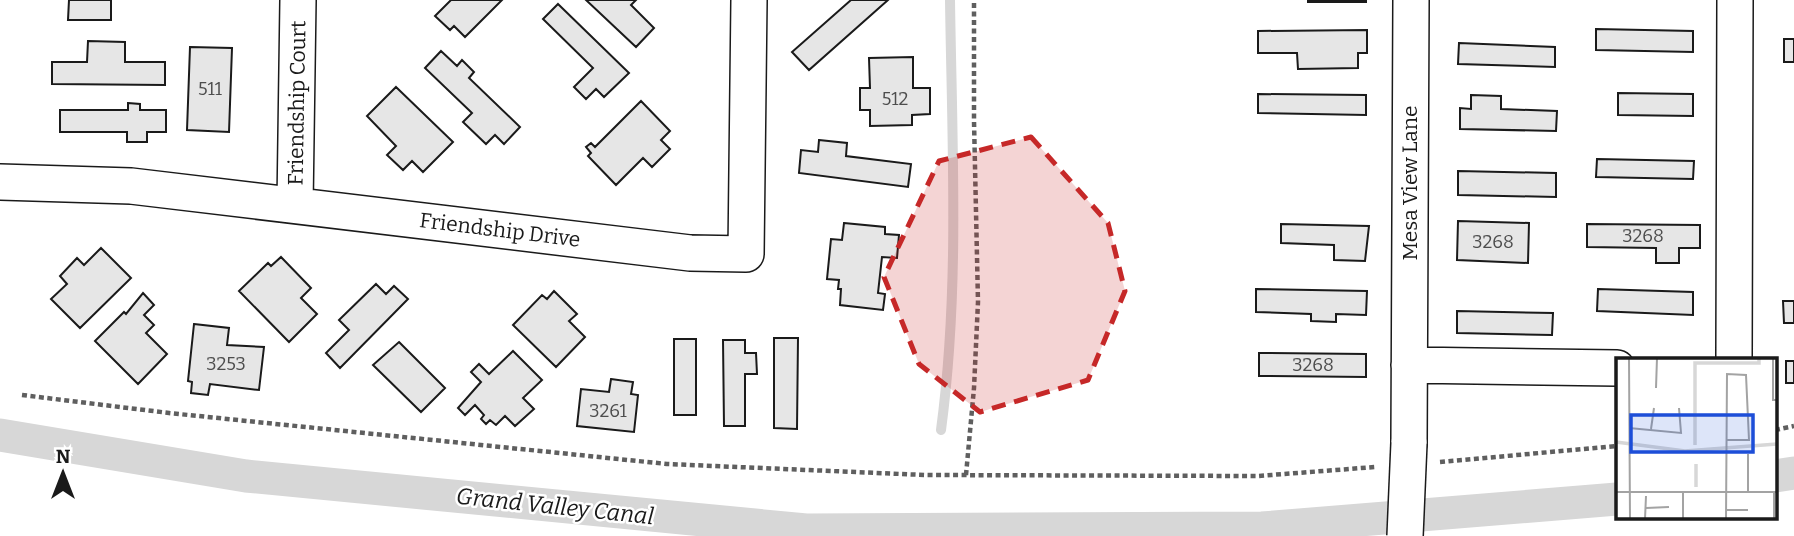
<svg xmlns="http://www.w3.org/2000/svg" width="1794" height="536" viewBox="0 0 1794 536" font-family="Bitter,serif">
<rect width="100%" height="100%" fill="#fff"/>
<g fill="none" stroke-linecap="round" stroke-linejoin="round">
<path stroke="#d7d7d7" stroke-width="10" d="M941,430C960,288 952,143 950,0"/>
<path stroke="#d7d7d7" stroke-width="33" d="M0,435L246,476L806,530L1262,528L1617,499
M1775,476L1794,473"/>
</g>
<path fill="#e6e6e6" stroke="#1a1a1a" stroke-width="2" d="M69,0H111V20H68Z
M451,0H502L465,37L454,26L450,30L435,16Z
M586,0H636L631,5L654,28L636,47Z
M851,0H888L809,70L792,52Z
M1308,0H1366V2H1308Z
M558,4L629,73L604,97L596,89L586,99L574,87L593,68L543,19Z
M1596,29L1693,31V52L1596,50Z
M1367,30V53H1358V68L1298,69L1297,53H1258V31Z
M1784,39H1794V62H1784Z
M88,41L125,42V62H165V85L52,84V62H87Z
M1459,43L1555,47V67L1458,64Z
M190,47L232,48L229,132L187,130Z
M441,51L457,66L462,60L474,72L469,78L520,127L504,144L495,135L486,144L463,122L472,113L425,68Z
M913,57V88H930V114L912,115V125L870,126V110H860V88H870L869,58Z
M396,87L453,142L423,172L412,161L403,170L387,155L396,146L367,116Z
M1618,93L1693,94V116L1618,115Z
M1258,94L1366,95V115L1258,113Z
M1471,95L1501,96V109L1557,111L1556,131L1460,129V108L1471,109Z
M641,101L670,131L661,140L670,149L652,167L643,158L616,185L588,156L591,153L586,147L591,143L595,147Z
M128,103L140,104V110H166V132H147V142H127V132H60V110H128Z
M819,140L847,143L846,156L911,164L908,187L799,173L801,150L818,152Z
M1597,159L1694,161L1693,179L1596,177Z
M1458,171L1556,173V197L1458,195Z
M1458,221L1529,223L1528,263L1457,260Z
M844,223L885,227V234L899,235L897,258L882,257L878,293L885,294L883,310L840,305L841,289H838L839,280L827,279L831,239L842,240Z
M1281,224L1369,226L1365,261L1334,260V245L1281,243Z
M1587,224L1700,225V248H1679V263H1656V248L1587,247Z
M101,248L131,278L80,328L51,299L67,284L60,276L77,258L84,265Z
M281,257L311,288L301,298L317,314L289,342L239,291L268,263L271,266Z
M376,284L386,294L394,286L408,299L340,368L326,353L349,330L339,320Z
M1256,289L1367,291L1366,315L1336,314V322L1311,321V314L1256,312Z
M1598,289L1693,292V315L1597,311Z
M554,291L577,314L569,321L585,337L556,367L513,325L542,295L547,299Z
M143,293L154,305L144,315L154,325L146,333L167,354L138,384L95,341L124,312L126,314Z
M1783,301H1794V323H1784Z
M1457,311L1553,313L1552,335L1457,333Z
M194,324L229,328L227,345L264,347L259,390L210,384L208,395L191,393L192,382L188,381Z
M774,338H798L797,429L774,428Z
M674,339H696V415H674Z
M723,340H745V353H756L757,374H745V426H724Z
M399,342L445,388L421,412L373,365Z
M513,351L542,380L523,398L534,409L515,426L505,416L496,425L490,420L486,424L481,419L484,415L475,405L465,415L458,408L481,382L471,372L479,364L489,374Z
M1259,353L1366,354V377L1259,376Z
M1786,361H1794V383H1786Z
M611,379L633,382L631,394L638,395L634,432L577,426L581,389L609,392Z"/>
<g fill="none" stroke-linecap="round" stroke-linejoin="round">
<g stroke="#1a1a1a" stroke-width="38">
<path id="minor" d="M0,182L131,186L690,253L746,254L749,0
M295,205L298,0
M1734,359L1735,0
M1409,365L1617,368
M1409,443L1411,0"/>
</g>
<path stroke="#5f5f5f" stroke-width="4.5" stroke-dasharray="5 3.5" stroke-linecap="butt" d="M22,395L169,413L667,464L925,475L1258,476L1375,467
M1775,430L1794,426
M1440,462L1617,446
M966,475L974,388L978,302L974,121V0"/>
<use href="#minor" stroke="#fff" stroke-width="35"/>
<g stroke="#1a1a1a" stroke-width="38" stroke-linecap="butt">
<path id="minor-bridge" d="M1405,536L1409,443"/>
</g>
<use href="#minor-bridge" stroke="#fff" stroke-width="35"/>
</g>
<path fill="#c62828" fill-opacity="0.2" stroke="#c62828" stroke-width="5" stroke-dasharray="14 9" stroke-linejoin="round" d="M1031,137L1108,223L1125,291L1088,380L980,412L919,364L884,277L939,161Z"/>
<g text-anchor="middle" stroke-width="5" stroke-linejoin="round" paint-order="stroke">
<g font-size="18" fill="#4d4d4d">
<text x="210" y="95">511</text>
<text x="895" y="105">512</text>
<text x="1643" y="242">3268</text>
<text x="1493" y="248">3268</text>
<text x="226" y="370">3253</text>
<text x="1313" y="371">3268</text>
<text x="608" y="417">3261</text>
</g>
<g font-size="21" fill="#1a1a1a" stroke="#fff">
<text transform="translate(297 103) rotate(-89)" y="7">Friendship Court</text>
<text transform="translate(1410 183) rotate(-90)" y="7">Mesa View Lane</text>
<text transform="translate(500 230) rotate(7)" y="7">Friendship Drive</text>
</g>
<g font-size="23" font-style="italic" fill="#1a1a1a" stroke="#fff">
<text transform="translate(555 506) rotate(6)" y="8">Grand Valley Canal</text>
</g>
</g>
<g transform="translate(1616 358)">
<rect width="161" height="161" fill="#fff"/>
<path fill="none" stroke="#d7d7d7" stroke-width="3.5" d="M0,84L69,93L161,86M79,87V5H143V0M80,129V106"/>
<path fill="none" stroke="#a3a3a3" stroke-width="2" d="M13,0L14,161M157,0V42H161M40,30L41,0M13,70L65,75L63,50M35,71L38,50M132,96V134M0,134H161M158,134V161M30,150L53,149M110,152H132M29,161L30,138M67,161V134M110,161L111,16L130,17L133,82H110"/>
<path fill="#1d4ed8" fill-opacity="0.15" stroke="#1d4ed8" stroke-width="3.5" d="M15,57H137V94H15Z"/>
<rect width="161" height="161" fill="none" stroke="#1a1a1a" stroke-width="3.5"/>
</g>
<g transform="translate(63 473)" stroke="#ffffff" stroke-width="5" paint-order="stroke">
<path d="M0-5L12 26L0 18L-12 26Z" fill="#1a1a1a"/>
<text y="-10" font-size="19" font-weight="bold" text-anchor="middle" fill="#1a1a1a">N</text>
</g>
</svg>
